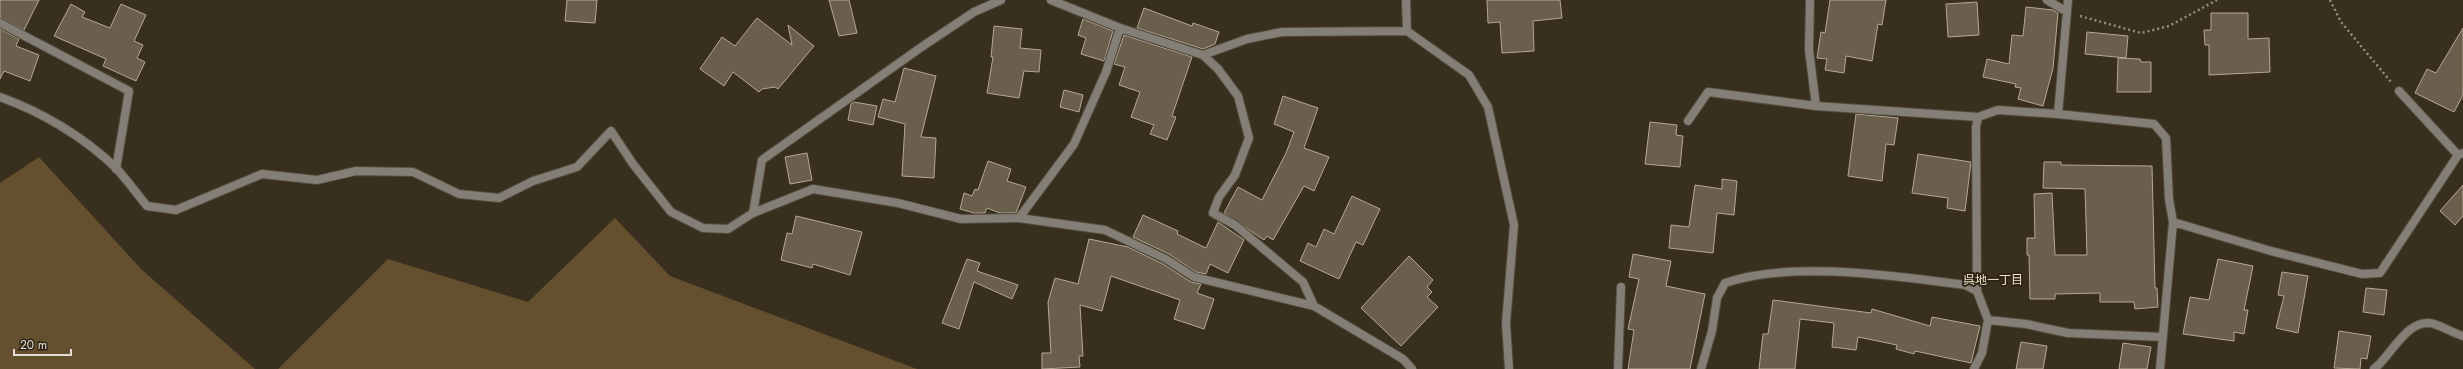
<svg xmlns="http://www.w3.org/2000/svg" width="2463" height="369" viewBox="0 0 2463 369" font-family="Jost,'Noto Sans JP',sans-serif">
<rect width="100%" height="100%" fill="#392f1f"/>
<path fill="#644f2f" d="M39,157L141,269L255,369H0V183Z
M615,218L670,276L917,369H278L388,259L528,302Z"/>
<path fill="#6a5e4d" stroke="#b5a895" d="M0,0H39L24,30L0,18Z
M567,0H597L595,23L565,21Z
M829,0H849L857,33L839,36Z
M1487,0H1560L1562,18L1533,21L1534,51L1502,53L1500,22L1488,23Z
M1830,0H1886L1882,25L1878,24L1872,61L1846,56L1844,73L1825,70L1827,59L1817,58L1821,32L1825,33Z
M1977,2L1979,35L1948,37L1946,4Z
M71,4L85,12L82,17L110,28L121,4L146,15L134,41L143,45L137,58L145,62L136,81L103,66L106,59L54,36Z
M2026,7L2053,10L2058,13L2053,68L2043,106L2018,99L2021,88L2015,87L2016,84L1983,77L1987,59L2009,64L2012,35L2023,36Z
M1144,8L1192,26L1193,23L1219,32L1215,44L1203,49L1137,28Z
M2211,13H2248V39L2269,38L2270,72L2209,75V45H2205L2204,30H2211Z
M757,18L792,45L788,25L814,46L778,89L775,87L762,89L759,92L733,72L724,86L700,69L722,37L735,46Z
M1083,19L1113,31L1104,61L1081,54L1086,38L1078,35Z
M994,26L1022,29L1020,48L1041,50L1039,72L1024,71L1019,98L987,93L993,57H991Z
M2463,28V95L2454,112L2415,93L2427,69L2436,73Z
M0,29L19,39L16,46L39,55L30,81L4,71L0,79Z
M2087,32L2128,36L2126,58L2085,54Z
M1124,35L1192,57L1172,116L1176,117L1167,140L1150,134L1154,125L1131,117L1140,92L1119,85L1125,67L1114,64Z
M2118,58L2140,59L2141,62H2151V92H2117Z
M904,68L936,76L921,137L936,138L934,178L902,176L905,124L878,117L883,99L895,102Z
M1064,90L1083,95L1079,112L1060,107Z
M1283,96L1318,108L1304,148L1329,157L1314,191L1304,186L1273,240L1267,236L1264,240L1224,213L1238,187L1262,200L1286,153L1294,132L1274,124Z
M854,102L877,106L873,125L848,120L851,104Z
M1856,114L1898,118L1894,145L1886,144L1882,181L1848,176Z
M1650,122L1677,125L1676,135L1683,136L1680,167L1645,164Z
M807,153L812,180L790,184L785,157Z
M1918,154L1971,162L1965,211L1947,208L1948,198L1912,193Z
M988,161L1011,169L1007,181L1026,187L1016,213H1000L987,208L985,213H974L960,209L964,193L972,196L975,189L978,190Z
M2044,162H2061V165L2152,166L2155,288H2157L2158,307L2135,309L2134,302H2100V293L2055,294V299H2030L2029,255H2027V238H2035L2034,194L2052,193L2055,255H2087L2085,189L2043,188Z
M1722,179L1737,181L1734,215L1717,213L1713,253L1669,248L1671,225L1689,227L1695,185L1722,189Z
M2463,185V216L2455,225L2440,211Z
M1352,196L1380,209L1363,245L1356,242L1339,279L1300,261L1308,243L1316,247L1324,229L1334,234Z
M1143,215L1178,231L1177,234L1206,248L1218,222L1244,240L1228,273L1210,264L1206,274L1196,272L1169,254L1133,237Z
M796,216L862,232L850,275L813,264L812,268L781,260L787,233L792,234Z
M1089,239L1128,247L1163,264L1191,282L1201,284L1197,293L1214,299L1204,329L1174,319L1180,300L1111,276L1102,311L1080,305L1083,356H1079L1080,367L1042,369V353H1051L1048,302L1055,278L1078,284Z
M1633,254L1671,261L1666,286L1705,294L1690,369H1628L1634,330L1628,329L1639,279L1629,277Z
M1409,256L1433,280L1427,287L1432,292L1427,297L1438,307L1401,346L1361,308Z
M967,259L980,263L977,271L1018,285L1012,299L974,282L959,329L942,323Z
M2218,259L2253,266L2244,310H2248L2244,334L2234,332V341L2183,334L2190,297L2209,300Z
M2282,272L2308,276L2298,333L2276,328L2284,296L2278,295Z
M2366,288L2387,290L2384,315L2363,312Z
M1773,300L1871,313L1872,309L1930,326L1932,317L1980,326L1971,363L1915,351L1914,354L1896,349L1897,345L1858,337L1856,350L1832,347L1834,323L1800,319L1795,369H1759L1763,334H1768Z
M2339,331L2371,336L2367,359L2361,358L2360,369L2334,368Z
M2021,342L2047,346L2043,369H2016Z
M2123,343L2151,347L2147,369H2119Z"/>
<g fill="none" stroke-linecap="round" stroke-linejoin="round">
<g stroke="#544b3c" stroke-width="10">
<path id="street" d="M1051,0L1120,28L1203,55L1218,69L1238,96L1249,138L1235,175L1219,197L1213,213L1235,225L1303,282L1314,306
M1810,0L1809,50L1816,106
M2047,0L2067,12
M2068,0L2058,114L2154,124L2166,138L2169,199L2173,222L2160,369
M0,23L129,91L116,169
M1407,31L1469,75L1488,107L1514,225L1506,323L1509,369
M1203,55L1247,39L1282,32L1407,31L1406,0
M2399,91L2458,155
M0,97C42,112 84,137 116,168C127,180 137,194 147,206L176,210L262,174L317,180L356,171L413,172L459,194L499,198L533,181L577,167L611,131L633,164L671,212L703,228L728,229L753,213L813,189L898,203L961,219L1019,218L1105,230L1166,259L1194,277L1314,306L1403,359L1412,369
M1688,121L1708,92L1816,106L1978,117
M753,213L762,160L923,46L974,12L1001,0
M1019,218L1074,144L1106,72L1120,28
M2173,222L2271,251L2362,274L2380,273L2458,155L2463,153
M1977,291L1976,127L1978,117L1998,110L2058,114
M1618,369L1621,287
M1701,369L1712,331L1717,298L1725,283C1792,260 1894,276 1965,285L1977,291L1988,320L2026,324L2068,333L2163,337
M1974,369L1982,353L1988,320
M2374,369C2391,356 2408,316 2434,324C2444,327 2453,333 2463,336"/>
</g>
<path stroke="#968e81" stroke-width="2.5" stroke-dasharray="2 3" stroke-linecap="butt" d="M2330,0L2341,22L2391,82
M2080,16L2141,33L2169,26L2217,0"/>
<use href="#street" stroke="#837e76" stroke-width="8"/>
</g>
<g text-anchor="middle" stroke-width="4" stroke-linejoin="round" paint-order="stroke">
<g font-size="12" fill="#efe2ce" stroke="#2f2516">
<text x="1993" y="284">呉地一丁目</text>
</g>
</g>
<path d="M14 349v6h57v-6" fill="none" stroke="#e4ddd3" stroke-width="2"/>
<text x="20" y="349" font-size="12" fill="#e4ddd3" stroke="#2f2516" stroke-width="3" paint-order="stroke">20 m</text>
</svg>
